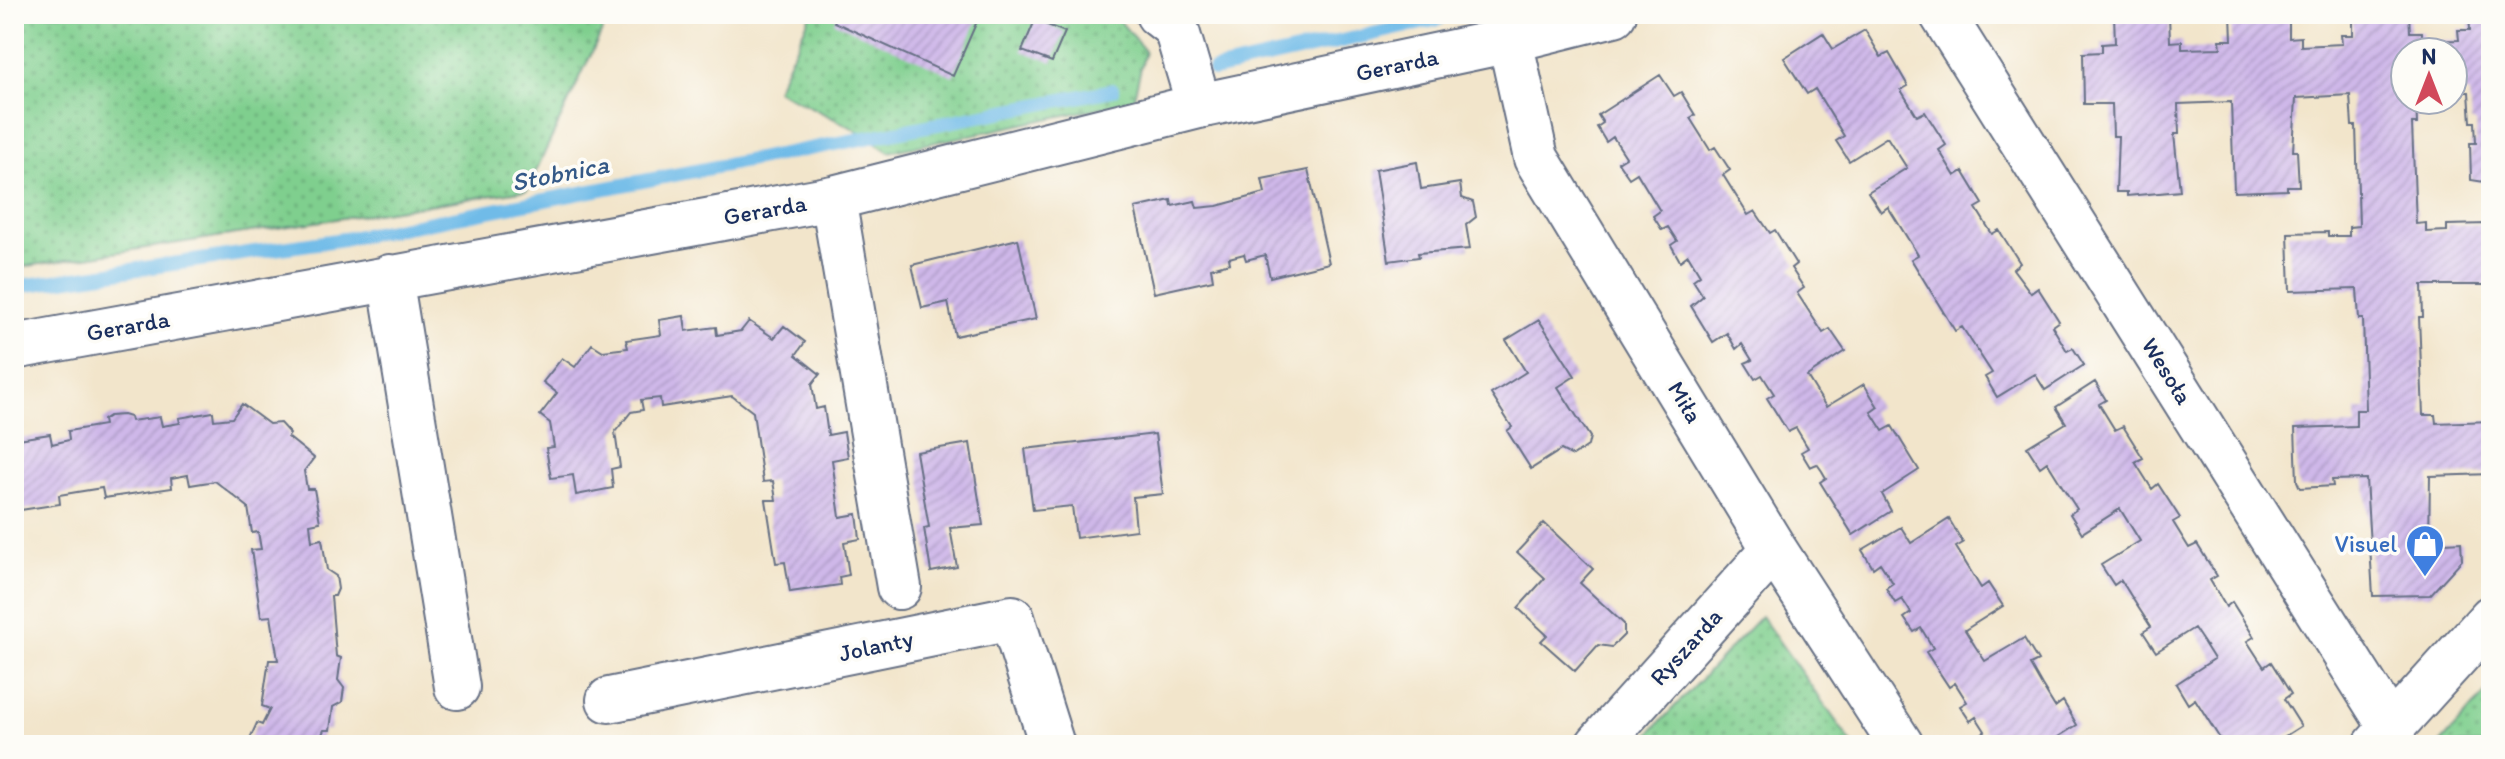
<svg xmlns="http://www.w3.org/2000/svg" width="2505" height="759" viewBox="0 0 2505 759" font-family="Itim,sans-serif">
<defs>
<pattern id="grass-dots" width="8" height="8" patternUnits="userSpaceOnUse" patternTransform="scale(2)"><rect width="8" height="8" fill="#7fcf8e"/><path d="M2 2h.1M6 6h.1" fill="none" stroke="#67a877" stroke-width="1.8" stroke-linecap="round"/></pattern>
<pattern id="building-hatch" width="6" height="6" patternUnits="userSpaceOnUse" patternTransform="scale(2)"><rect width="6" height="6" fill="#cfb8e9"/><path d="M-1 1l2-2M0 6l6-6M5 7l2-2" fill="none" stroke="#b19eca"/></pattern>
</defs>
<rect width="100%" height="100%" fill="#fdfcf7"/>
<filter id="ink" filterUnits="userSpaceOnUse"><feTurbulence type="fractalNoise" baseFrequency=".0125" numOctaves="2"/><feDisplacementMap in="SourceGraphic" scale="16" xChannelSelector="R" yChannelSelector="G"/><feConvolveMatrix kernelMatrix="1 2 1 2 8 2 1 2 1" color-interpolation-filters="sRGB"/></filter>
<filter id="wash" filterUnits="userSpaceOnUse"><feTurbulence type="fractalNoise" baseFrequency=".006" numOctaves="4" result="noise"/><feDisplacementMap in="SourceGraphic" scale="32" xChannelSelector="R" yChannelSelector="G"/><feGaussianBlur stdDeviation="1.8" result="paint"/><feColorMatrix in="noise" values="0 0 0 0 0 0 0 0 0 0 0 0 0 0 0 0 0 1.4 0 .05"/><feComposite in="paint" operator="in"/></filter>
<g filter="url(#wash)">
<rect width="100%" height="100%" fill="#f2e5cb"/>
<path fill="url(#grass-dots)" stroke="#4d7f76" stroke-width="2" d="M14,14H604L609,16L527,190L14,268Z
M811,14H1106L1119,20L1145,51L1133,101L889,152L849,126L776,90Z
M1761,616L1853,745H1638Z
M2491,687V745H2439Z"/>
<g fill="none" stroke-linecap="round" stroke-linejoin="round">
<path stroke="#6fbbe8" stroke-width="14" d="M1214,70L1439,19
M14,287L344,239L1113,90"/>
</g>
<g id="blocks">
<path fill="url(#building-hatch)" d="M838,14H966L978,19L953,76L834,22Z
M2114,14H2169L2170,42L2182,41V49L2221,48L2220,40H2232L2231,14H2289V38L2301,37V46L2342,44L2341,35H2353V14H2409L2410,32H2422V41L2459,40L2458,30H2470L2469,14H2491V183L2471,180L2470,143H2476L2475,122H2471L2469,92H2453V52H2405V100H2416L2417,124H2412L2416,224L2426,223V232L2447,231V225L2487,224L2489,285H2422L2423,317H2419L2423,415H2435L2436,423L2491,421V474L2430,476L2429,544L2461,542L2462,560L2430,595L2373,596L2366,479L2332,480L2333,486L2300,488L2297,481L2295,428L2356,426V410H2366L2363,319H2359L2357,289L2290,291L2288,233L2328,232V236H2349V227L2359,226L2356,126H2352L2350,95L2296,98L2293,151H2297L2299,186H2287V190L2234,192L2231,102L2178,104L2179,134H2174L2180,191L2127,196V192H2116L2118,136H2113L2112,104H2084L2083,53L2102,52V44L2115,43Z
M1035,20L1065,32L1052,62L1022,51Z
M1865,30L1881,57L1889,53L1908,86L1901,90L1917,116L1925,112L1946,145L1939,150L1955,176L1963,171L1983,204L1976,208L1992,234L1999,230L2020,263L2013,269L2031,293L2038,288L2059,321L2052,326L2067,351L2073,348L2084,365L2045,390L2035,374L1997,397L1985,377L1992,373L1962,327L1955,331L1911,259L1918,255L1888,207L1881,212L1868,192L1907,168L1887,137L1849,161L1836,141L1844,136L1815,89L1807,94L1784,58L1823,33L1833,49Z
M1660,75L1674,96L1681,92L1695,115L1690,118L1710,150L1715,147L1730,170L1723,175L1748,215L1755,211L1770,233L1775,230L1796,264L1791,268L1804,288L1797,293L1823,333L1830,329L1845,351L1807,376L1826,407L1864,384L1878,407L1871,412L1883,431L1892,426L1919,470L1882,494L1891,511L1853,535L1820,482L1826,478L1822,471L1817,464L1810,467L1801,452L1808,448L1796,428L1788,432L1767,398L1774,394L1762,375L1755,379L1745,363L1752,360L1742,344L1736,349L1727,333L1713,342L1691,306L1703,296L1693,280L1700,275L1688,255L1680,261L1671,245L1677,241L1668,227L1662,230L1653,216L1660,211L1637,173L1629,178L1618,162L1626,157L1613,137L1606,142L1597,127L1603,123L1598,115Z
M1417,162L1421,189L1460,183L1462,198L1473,202L1476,217L1466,225L1470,249L1418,253L1419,257L1389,261L1375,170Z
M1308,170L1329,263L1270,277L1265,255L1246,260L1244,254L1229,258L1230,263L1211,268L1213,280L1154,293L1135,208L1171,200L1172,206L1195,201L1197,208L1217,206L1265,193L1262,179Z
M1018,239L1036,319L955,336L948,302L922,308L912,265Z
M684,316L686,331L716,327L717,335L741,331L749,321L774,338L784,326L805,342L796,355L820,374L812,384L816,409L824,407L828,435L844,432L848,457L832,460L840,517L857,514L860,539L844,542L849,575L839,577L840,585L790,592L785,562L776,563L766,500H776L773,481L763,482L753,412L732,396L661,407L660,398L641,400L643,410L631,412L615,432L620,467L611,469L613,488L576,495L573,475L551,478L546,448L554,447L550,423L540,415L557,393L543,382L562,358L575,367L592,344L603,351L628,348L626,340L661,335L659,320Z
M1539,320L1575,376L1558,387L1590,437L1588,446L1573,456L1561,450L1531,469L1507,431L1512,427L1491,394L1526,372L1506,340Z
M2095,382L2106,400L2099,404L2115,430L2123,426L2143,458L2135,462L2152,489L2158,484L2180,518L2173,522L2189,548L2197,544L2217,576L2210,580L2226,607L2232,602L2254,637L2247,641L2258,658L2264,667L2271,662L2291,694L2284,699L2301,726L2271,745H2224L2195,699L2188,704L2176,684L2214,659L2204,643L2194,628L2156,652L2143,632L2151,627L2136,604L2121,580L2114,585L2101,565L2140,541L2120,509L2082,533L2070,514L2077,509L2062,486L2047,462L2040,467L2027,447L2066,423L2056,407Z
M242,404L269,424L280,423L290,434L288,437L314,458L304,471L307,489H314L320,522L310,524L312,541L322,539L327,570L336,576L338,589L335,596H331L336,656L341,658L338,680L344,688L342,702L333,707L330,730H324L317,745H247L257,723L262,725L270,709L262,706L269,660H278L271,616L261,617L251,550L261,549L258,532L252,533L248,507L215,481L190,485L188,475L171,478L172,488L104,498L102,488L77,492L59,495L60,504L14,511V431L19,439L50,434L52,444L69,440L68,431L104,425L103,420L109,416L123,415L130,417L131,421L160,417L162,426L180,423L179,418L213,412L214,420L232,418Z
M1155,434L1163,494L1133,497L1136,530L1076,538L1072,506L1033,510L1025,449Z
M970,443L983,525L950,528L957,567L931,572L924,528L929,527L916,452Z
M1949,519L1963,543L1956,547L1981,588L1988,583L2003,606L1965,630L1975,646L1985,661L2024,638L2038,661L2030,665L2042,686L2055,707L2063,701L2077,725L2045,745H1985L1979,736L1985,731L1976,717L1970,721L1960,706L1967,702L1955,683L1949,687L1926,652L1933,648L1921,628L1914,632L1904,618L1911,613L1906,605L1902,599L1895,603L1886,588L1893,583L1880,563L1873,568L1862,550L1901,527L1911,543Z
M1544,523L1593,569L1580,583L1624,624V635L1612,647L1598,645L1575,671L1541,641L1547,635L1518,608L1545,578L1517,552Z"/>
</g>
</g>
<g filter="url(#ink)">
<use href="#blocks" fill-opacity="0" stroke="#666f84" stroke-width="2"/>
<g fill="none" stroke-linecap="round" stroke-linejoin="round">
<g stroke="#666f84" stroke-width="48">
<path id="minor" d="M1158,14L1176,28L1199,106
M1499,14L1510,40L1536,158L1774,549L1901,745
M1942,14L2392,729
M833,198L899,587
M390,277L457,687
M14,347L833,198L1199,106L1510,40L1614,14
M609,700L1012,618L1052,745
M1598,745L1774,549
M2376,745L2491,618"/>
</g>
<use href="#minor" stroke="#fff" stroke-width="44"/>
</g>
</g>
<defs>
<g id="shop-pin" transform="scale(2)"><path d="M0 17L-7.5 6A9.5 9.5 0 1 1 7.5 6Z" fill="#3f7fe0" stroke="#fdfcf7"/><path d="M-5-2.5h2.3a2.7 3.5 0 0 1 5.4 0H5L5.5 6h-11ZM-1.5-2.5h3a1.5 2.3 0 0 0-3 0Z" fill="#fff"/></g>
</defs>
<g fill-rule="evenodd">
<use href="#shop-pin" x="2425" y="544"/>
</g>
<g text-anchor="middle" stroke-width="7" stroke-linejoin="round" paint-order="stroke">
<g font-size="24" fill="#1b2f5e" stroke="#fdfcf7">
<text transform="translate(1397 65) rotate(-12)" y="8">Gerarda</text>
<text transform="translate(765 210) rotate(-10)" y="8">Gerarda</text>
<text transform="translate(128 326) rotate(-10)" y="8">Gerarda</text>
<text transform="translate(2167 371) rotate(58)" y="8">Wesoła</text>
<text transform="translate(1685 402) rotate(59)" y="8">Miła</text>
<text transform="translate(876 646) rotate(-12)" y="8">Jolanty</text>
<text transform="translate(1686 647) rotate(-48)" y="8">Ryszarda</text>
</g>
<g font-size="24" fill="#366cbe" stroke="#fdfcf7" text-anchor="end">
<text x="2397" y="552">Visuel</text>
</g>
<g font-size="26" font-style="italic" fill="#345987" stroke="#fdfcf7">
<text transform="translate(560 173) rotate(-11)" y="9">Stobnica</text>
</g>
</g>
<rect width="2505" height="759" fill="none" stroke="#fdfcf7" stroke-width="48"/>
<g transform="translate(2429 76)"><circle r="38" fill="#fdfcf7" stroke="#a3aaba" stroke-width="2"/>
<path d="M0-6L14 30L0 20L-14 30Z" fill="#d1495b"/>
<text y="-12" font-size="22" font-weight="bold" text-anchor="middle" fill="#1b2f5e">N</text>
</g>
</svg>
